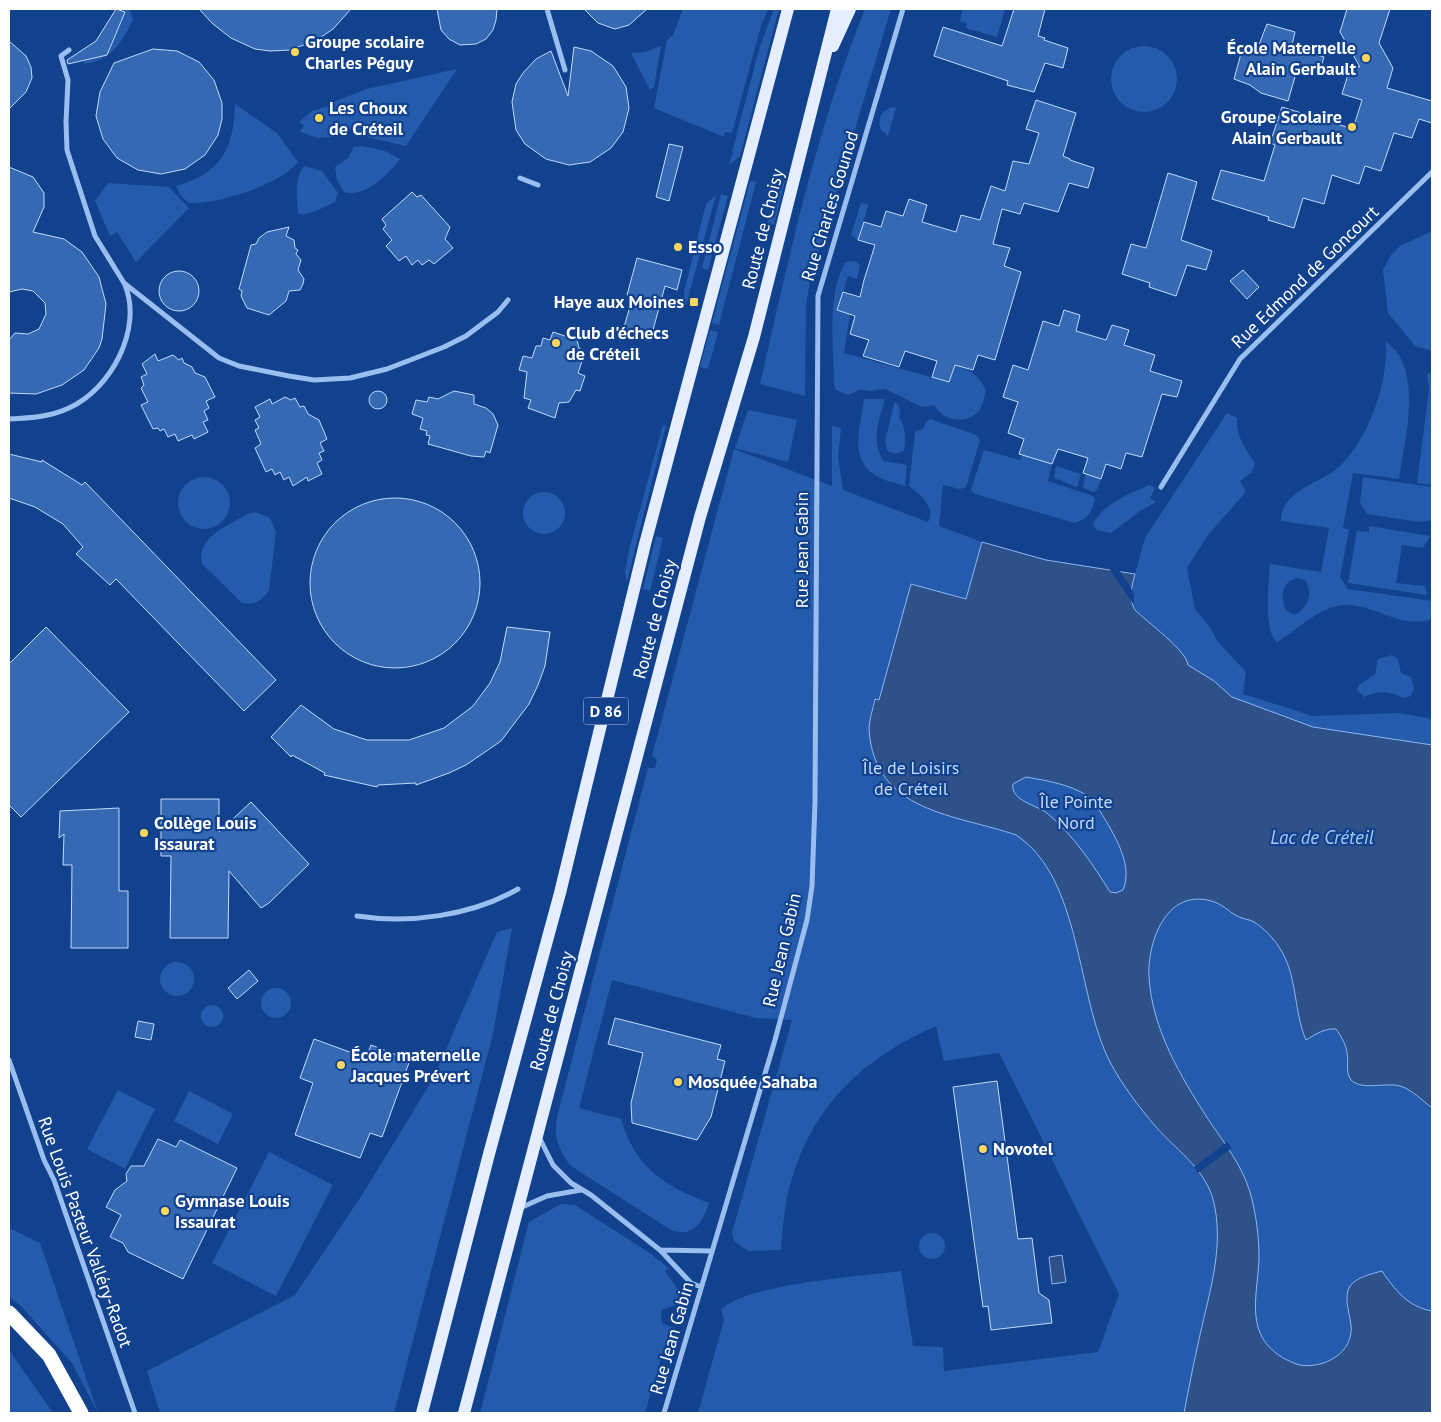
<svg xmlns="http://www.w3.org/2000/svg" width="1441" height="1422" viewBox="0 0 1441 1422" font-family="'PT Sans',sans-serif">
<rect width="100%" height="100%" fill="#12428d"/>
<path fill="#245bac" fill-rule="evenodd" d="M116,9H129L133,19C122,42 111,61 84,64L83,60L118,15Z
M683,9H768L761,26L732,133L725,132L724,137L654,108L667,40L673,35Z
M774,9H779L740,156L729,165L732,154H734L732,152L760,46Z
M865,9H891L811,276L806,304L805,396L760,384C789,257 816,130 865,9Z
M963,9H1005L997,37L966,28L967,24L960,21Z
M1111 79a33 33 0 1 1 66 0a33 33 0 1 1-66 0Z
M661,46L654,87L650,90L631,53L645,52Z
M457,69L406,146L354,134L353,128L345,130L346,136L319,138L300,132L304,125L299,122L312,111L332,105L333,102L367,89Z
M235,104L277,133L298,162C280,185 218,204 189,203L181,196L176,186C221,174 234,148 235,104Z
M892,107L896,108L888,136L881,130C877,120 880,111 892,107Z
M363,146L385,151L400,159C388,175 365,198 344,192L337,180L335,167L348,158L354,147Z
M304,166L322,171L338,193L335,202C324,207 310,216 298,214C297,198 294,179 304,166Z
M779,180L785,181L774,225L767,223Z
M750,181L756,182L719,325L712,323Z
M108,183L169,187L189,208L136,262L117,232L110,236L95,201Z
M721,194L728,196L708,270L702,268Z
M716,195L685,309L684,292L706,204Z
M861,203L868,204V206L858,240L851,235Z
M1432,231V351L1415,346L1388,313L1383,270L1391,255L1400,246Z
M855,261L860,265L857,279L848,276L838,310L850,314L844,353L949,382L955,365C970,369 979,376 986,390C984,397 983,407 978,412C964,425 943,421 934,405L922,407L885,389L869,391L860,389L849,395L836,390L834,385C834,350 826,292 846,262Z
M710,330L718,332L708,369L700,367Z
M1386,341C1391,346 1398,352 1401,359C1418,394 1404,443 1399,479L1353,473L1343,528L1349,530L1340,577L1348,589L1432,601V619C1400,630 1374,603 1345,605C1317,607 1300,629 1277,642C1263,632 1269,581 1270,564L1321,572L1329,528L1281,521C1280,489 1325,483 1342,464C1371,433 1388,382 1386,341ZM1296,578L1305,580C1314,593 1308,609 1294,615L1285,609C1281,596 1281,583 1296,578Z
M1431,373L1432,375V485L1417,483L1429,390L1427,374Z
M864,399H885C879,420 870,441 884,461L907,465L905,486C896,483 883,481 875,475C848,458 861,425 864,399Z
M895,401L900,409L899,418C906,427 906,441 904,451L895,454L887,450L885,441Z
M748,410L797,420L788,462L735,448Z
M1227,413L1237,418C1236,436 1245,448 1255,463L1252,472L1240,481L1246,492L1208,535L1187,568L1195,609L1210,627L1217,641L1246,672L1243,694L1313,716L1400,713L1432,719V1413H698L724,1320L721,1310C744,1284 863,1276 901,1271L913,1346L943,1347L944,1371L1098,1352L1119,1294L999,1053L944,1061L936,1026C864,1058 813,1104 791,1182C784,1204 783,1227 781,1250L748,1251L734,1241L732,1233L792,1020L756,1018L612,980L579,1108L621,1119C635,1167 664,1186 709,1203C704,1220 693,1239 671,1230L571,1166C557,1149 553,1134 558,1113L648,768H655L657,759L652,756L734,449L832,486V426L841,428L838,457L843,490L928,522C937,507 919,494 909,486L915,432L923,429L926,422L930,419L976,435L980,440L966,487L960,489L943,485L939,526L982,542L1046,560L1135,574L1145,538Z
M663,425H666L627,582L625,573L629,550Z
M984,450L1020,460L1022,455L1052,464L1048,481L1093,496L1095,499C1091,513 1089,518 1075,523L975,494L971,490Z
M1056,466L1081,474L1077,487L1054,478Z
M1085,474L1101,479L1097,490L1093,492L1083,488Z
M178 503a26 26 0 1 1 52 0a26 26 0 1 1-52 0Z
M1363,477L1432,487V520L1420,522L1367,514L1360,503Z
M1150,485L1155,488L1150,498L1156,502L1140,511L1111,533L1097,530L1093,524C1104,503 1130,493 1150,485Z
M523 513a21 21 0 1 1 42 0a21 21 0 1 1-42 0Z
M255,512L270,518L276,532L269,590C262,601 254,605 242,603L202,564C196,537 227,527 247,514Z
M1369,526L1430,536L1423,548L1402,545L1396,583L1425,586L1427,595L1348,583L1357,531L1369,532Z
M656,536L663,538L650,591L643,589Z
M1392,655L1398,659L1401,673L1411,677L1414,688L1411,696L1404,698C1389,691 1379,690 1364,697L1357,690L1359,685L1375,674L1378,659Z
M512,928L493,1034L394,1413H160L147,1371L295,1295L362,1195L433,1079L497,932Z
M160 979a17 17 0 1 1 34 0a17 17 0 1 1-34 0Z
M261 1003a15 15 0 1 1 30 0a15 15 0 1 1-30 0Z
M201 1016a11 11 0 1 1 22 0a11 11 0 1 1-22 0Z
M118,1090L155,1109L125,1169L87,1149Z
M189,1091L233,1114L218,1144L174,1121Z
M269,1152L333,1185L276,1296L212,1263Z
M561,1204L575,1205L651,1254L668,1268L665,1271L679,1291V1304L661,1310L662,1323L673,1328L665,1345L645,1413H480L529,1222Z
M9,1228L40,1243L98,1413L72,1363L21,1306L9,1297Z
M919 1246a13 13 0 1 1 26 0a13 13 0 1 1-26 0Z
M9,1350L53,1413H9Z"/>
<path fill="#2d5188" stroke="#8db8f4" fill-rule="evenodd" d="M982,542L1046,560L1135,574C1132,586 1128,598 1135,610C1146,621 1187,651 1188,665L1214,681L1232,697L1313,727L1432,745V1108C1423,1101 1411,1089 1400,1086C1386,1082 1362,1091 1351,1080C1345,1072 1349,1062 1347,1053C1346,1044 1341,1036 1336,1029C1325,1028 1316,1034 1306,1040C1293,1010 1298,975 1279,947C1273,938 1264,928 1254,922C1249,919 1242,919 1237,916C1228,911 1221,903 1211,901C1166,888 1147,943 1149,977C1152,1029 1181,1077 1208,1119C1224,1143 1242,1165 1250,1192C1256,1213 1259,1236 1259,1258C1258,1292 1245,1330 1276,1353C1282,1358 1292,1363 1300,1365C1324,1369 1354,1353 1351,1325C1350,1314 1343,1298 1350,1286C1357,1277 1371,1274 1382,1271C1395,1290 1408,1307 1432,1311V1413H1184C1189,1387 1194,1361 1200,1335C1209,1294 1223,1251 1215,1208C1209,1171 1179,1153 1156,1127C1139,1107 1122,1085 1110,1062C1076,996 1082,878 1016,835C955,814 875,813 869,730C869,720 873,709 875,699L879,700L911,584L966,599ZM1026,777C1048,781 1069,784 1088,796C1093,799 1096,806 1100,811C1113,833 1134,864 1123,890L1116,893L1110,892C1092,863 1074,836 1048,814C1038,805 1010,801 1013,784Z
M1062,1255L1066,1282L1052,1284L1049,1257Z"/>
<path fill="#12428d" d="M1108,567L1118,568L1134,593V605Z
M1227,1142L1232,1148L1198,1173L1194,1167Z"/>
<path fill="#3669b4" stroke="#c2dafc" d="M116,9L125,12L107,55L68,64L67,60L96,41Z
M199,9H351L333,29L317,40L290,50L270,51L255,49L231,38L213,24Z
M437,9H497L496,20L493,30L486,39L476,44L460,45L449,39L441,30Z
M584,9H647L629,25L615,29L598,23Z
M1014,9H1045L1038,36L1045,38L1044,40L1068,48L1063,68L1045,63L1034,92L1007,85L1008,81L934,56L943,27L1002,46Z
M1347,9H1390L1379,43L1393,68L1387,88L1432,101V123L1419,119L1412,138L1394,133L1381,171L1365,166L1359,184L1332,175L1324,204L1303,198L1294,228L1268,220L1269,217L1212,199L1221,170L1264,181L1275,145L1270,143L1282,107L1353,129L1362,100L1342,94L1351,65L1360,67L1340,32Z
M1267,24L1295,32L1292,45L1300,47L1299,50L1324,57L1318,76L1297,70L1288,101L1261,93L1250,85L1234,79L1242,50L1255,55Z
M9,41L26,56L31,67L32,78L26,92L9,109Z
M574,47L591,51L613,66L626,87L629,108L623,132L611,148L590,162L569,165L546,159L525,144L516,130L512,102L516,84L523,73L536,59L551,51L568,96Z
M153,49L177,51L199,62L214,80L222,103V119L218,135L205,155L185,169L161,174L138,170L117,158L103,139L96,116L100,92L114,63Z
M1036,100L1076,113L1063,156L1070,159V160L1094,168L1088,188L1069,183L1058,212L1024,203L1020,214L1002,209L993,244L1010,248L1004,266L1021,272L995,360L978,355L973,370L955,365L949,382L932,377L937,361L905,351L899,367L863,356L869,340L850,334L855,316L837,310L843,292L860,297L864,280L875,245L858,240L864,222L881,227L886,211L903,216L909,199L927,205L922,222L956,232L961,215L980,220L991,186L1005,191L1013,161L1029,164L1039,133L1026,129Z
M669,144L683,147L669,201L656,197Z
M9,167L33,177L44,193V207L33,232L64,239L82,252L99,277L106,304L102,339L99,348L84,370L62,385L36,394L9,393V340L15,333L28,334L39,329L46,314L45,303L33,291L22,289L9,292Z
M1168,173L1197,182L1181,240L1212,251L1206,270L1187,265L1176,296L1149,287L1150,283L1122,274L1131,244L1146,248Z
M412,192L417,197L421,195L450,227L445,239L453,248L434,264L429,260L422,265L418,260L412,265L406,256L399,261L386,246L392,240L383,229L386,225L382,219Z
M289,227L286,236L294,240L295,248L298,250L296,254L301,260L298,270L304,279L303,284L300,290L289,291L286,301L269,315L247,308L241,296L242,291L239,289L251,245L256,244L259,238L267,232Z
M637,258L682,270L677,290L665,286L650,341L622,334L633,296L627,295Z
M1243,270L1259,287L1247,299L1230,281Z
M159 291a20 20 0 1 1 40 0a20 20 0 1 1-40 0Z
M1064,310L1080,315L1076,331L1106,340L1112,325L1129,330L1124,345L1155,355L1150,371L1182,381L1177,397L1162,394L1142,457L1126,453L1121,469L1106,464L1101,479L1083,473L1088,458L1058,449L1052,464L1019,454L1024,439L1008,433L1018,402L1003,397L1013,365L1028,370L1043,321L1059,326Z
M553,332L577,340L579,348L582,350L580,357L583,358L578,373L585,376L580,391L576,390L569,402L559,403L555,418L528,408L531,400L524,398L527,372L519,370L523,356L532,358L536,346H541L543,338L550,340Z
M155,354L158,361L173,355L179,360L182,358L184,363L192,367L195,373L205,377L215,397L206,401L209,408L204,411L208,420L203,422L208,432L194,439L192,435L178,441L175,434L168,437L164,429L160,431L158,428L153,429L141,405L148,402L141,388L144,385L141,377L147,374L142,364Z
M454,391L474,395V404L486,408L493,414L498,425L490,453L486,451L484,457L471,456L428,444L430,436L426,435L427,431L420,429L423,418L412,414L416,400L427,402L429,397L438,399Z
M369 400a9 9 0 1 1 18 0a9 9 0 1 1-18 0Z
M285,397L291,400L295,398L300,407L304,406L308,414L319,420L327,439L320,443L324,451L319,453L322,460L317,463L322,474L308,481L307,477L293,486L289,477L284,480L280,472L275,475L272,469L266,472L255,448L261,444L255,430L259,428L255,420L260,417L255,407L270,399L272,404Z
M9,454L42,462V460L82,485L85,482L276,680L244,711L116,579L110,585L76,554L83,547L63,524L35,507L9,498Z
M310 583a85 85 0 1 1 170 0a85 85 0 1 1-170 0Z
M46,627L129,712L21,817L9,805V664Z
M507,627L550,632L545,666L538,685L529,704L501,741L466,765L449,773L416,785V783L378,785L377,787L324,775L325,773L292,755L291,757L271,737L301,705L334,729L367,740H409L444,728L473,706L490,683L500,662Z
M161,799H219V832L251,802L309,864L269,903L261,908L229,871L228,938H170L171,856H161Z
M119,808V891H128V948H71L72,865H63L64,834L59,838L60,811Z
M249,970L258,981L237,999L228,988Z
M615,1018L721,1045L717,1059L725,1061L711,1117L697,1140L632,1123L631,1103L643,1053L608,1044Z
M138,1021L154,1024L151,1040L135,1037Z
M314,1039L366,1058L371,1045L410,1060L382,1137L370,1133L360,1158L295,1135L313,1083L300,1078Z
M997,1081L1018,1239L1032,1238L1039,1293L1049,1300L1052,1323L991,1330L988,1306L983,1307L953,1087Z
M158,1139L176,1147L180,1140L237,1168L183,1279L128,1252L123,1243L110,1237L121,1215L106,1207L115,1190L127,1181L126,1174L131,1166H144Z"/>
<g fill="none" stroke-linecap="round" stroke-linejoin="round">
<path stroke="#9bbef1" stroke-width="5" d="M547,9L565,70
M69,50L61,56L68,80L66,122L67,150L95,236L124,283L219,358L239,366L289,376L314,380L350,378L387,369L444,347L466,336L498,312L508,300
M520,178L538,185
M9,419C30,418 50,417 69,408C111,389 143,329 125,285
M1161,487L1240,359L1432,172
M357,916C409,924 471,916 518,889
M9,1060L44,1160L54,1180L135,1413
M539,1137L553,1165L571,1183L591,1195L660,1250L691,1283L701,1287
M520,1208L547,1196L581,1190
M660,1250L712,1251
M664,1413L775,1040L807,920L812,886L815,802L818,296L903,9"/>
<path stroke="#e5eeff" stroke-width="12" d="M833,46L850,9
M422,1413L489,1154L560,893L645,544L788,9
M464,1413L700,517L754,337L837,9"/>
<path stroke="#fff" stroke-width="15" d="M9,1313L49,1355L81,1413"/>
</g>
<g fill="#ffd85b" stroke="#12428d" stroke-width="2">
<circle cx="295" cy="52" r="5"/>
<circle cx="1366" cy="58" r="5"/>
<circle cx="319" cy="118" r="5"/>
<circle cx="1352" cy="127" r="5"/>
<circle cx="678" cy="247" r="5"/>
<rect x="689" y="297" width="10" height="10" rx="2.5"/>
<circle cx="556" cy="343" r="5"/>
<circle cx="144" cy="833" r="5"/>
<circle cx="341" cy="1065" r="5"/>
<circle cx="678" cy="1082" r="5"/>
<circle cx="983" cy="1149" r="5"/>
<circle cx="165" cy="1211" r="5"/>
</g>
<g text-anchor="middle" stroke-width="4.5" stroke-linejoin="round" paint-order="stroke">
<rect fill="#12428d" stroke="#b8c6dd" stroke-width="1" x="583.5" y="697.5" width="45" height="27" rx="4"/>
<g font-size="16" font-weight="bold" fill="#fff">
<text x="606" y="717">D 86</text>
</g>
<g font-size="18" font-weight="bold" fill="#fff" stroke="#12428d" text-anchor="start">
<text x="305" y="48">Groupe scolaire<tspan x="305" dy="21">Charles Péguy</tspan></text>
<text x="1356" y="54" text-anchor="end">École Maternelle<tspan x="1356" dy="21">Alain Gerbault</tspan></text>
<text x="329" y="114">Les Choux<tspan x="329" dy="21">de Créteil</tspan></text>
<text x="1342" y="123" text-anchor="end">Groupe Scolaire<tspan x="1342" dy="21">Alain Gerbault</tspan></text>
<text x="688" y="253">Esso</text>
<text x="684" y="308" text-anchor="end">Haye aux Moines</text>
<text x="566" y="339">Club d'échecs<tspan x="566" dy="21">de Créteil</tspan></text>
<text x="154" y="829">Collège Louis<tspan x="154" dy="21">Issaurat</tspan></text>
<text x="351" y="1061">École maternelle<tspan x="351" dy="21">Jacques Prévert</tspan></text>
<text x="688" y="1088">Mosquée Sahaba</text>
<text x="993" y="1155">Novotel</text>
<text x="175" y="1207">Gymnase Louis<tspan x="175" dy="21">Issaurat</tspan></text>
</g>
<g font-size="18" fill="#fff" stroke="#12428d">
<text transform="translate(830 206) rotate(-73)" y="6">Rue Charles Gounod</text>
<text transform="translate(763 229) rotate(-76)" y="6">Route de Choisy</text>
<text transform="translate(1305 277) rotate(-44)" y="6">Rue Edmond de Goncourt</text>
<text transform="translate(802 550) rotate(-90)" y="6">Rue Jean Gabin</text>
<text transform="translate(655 619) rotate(-75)" y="6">Route de Choisy</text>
<text transform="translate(782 950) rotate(-77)" y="6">Rue Jean Gabin</text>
<text transform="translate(552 1011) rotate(-75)" y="6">Route de Choisy</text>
<text transform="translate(85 1232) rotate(70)" y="6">Rue Louis Pasteur Valléry-Radot</text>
<text transform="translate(672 1338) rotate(-74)" y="6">Rue Jean Gabin</text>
</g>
<g font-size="18" fill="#c2dafc" stroke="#12428d">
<text x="911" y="774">Île de Loisirs<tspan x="911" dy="21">de Créteil</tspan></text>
<text x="1076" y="808">Île Pointe<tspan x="1076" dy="21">Nord</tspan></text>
</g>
<g font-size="19" font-style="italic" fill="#a7c8f8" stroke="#12428d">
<text x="1322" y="844">Lac de Créteil</text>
</g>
</g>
<rect width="1441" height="1422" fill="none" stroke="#ffffff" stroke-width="20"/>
</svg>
